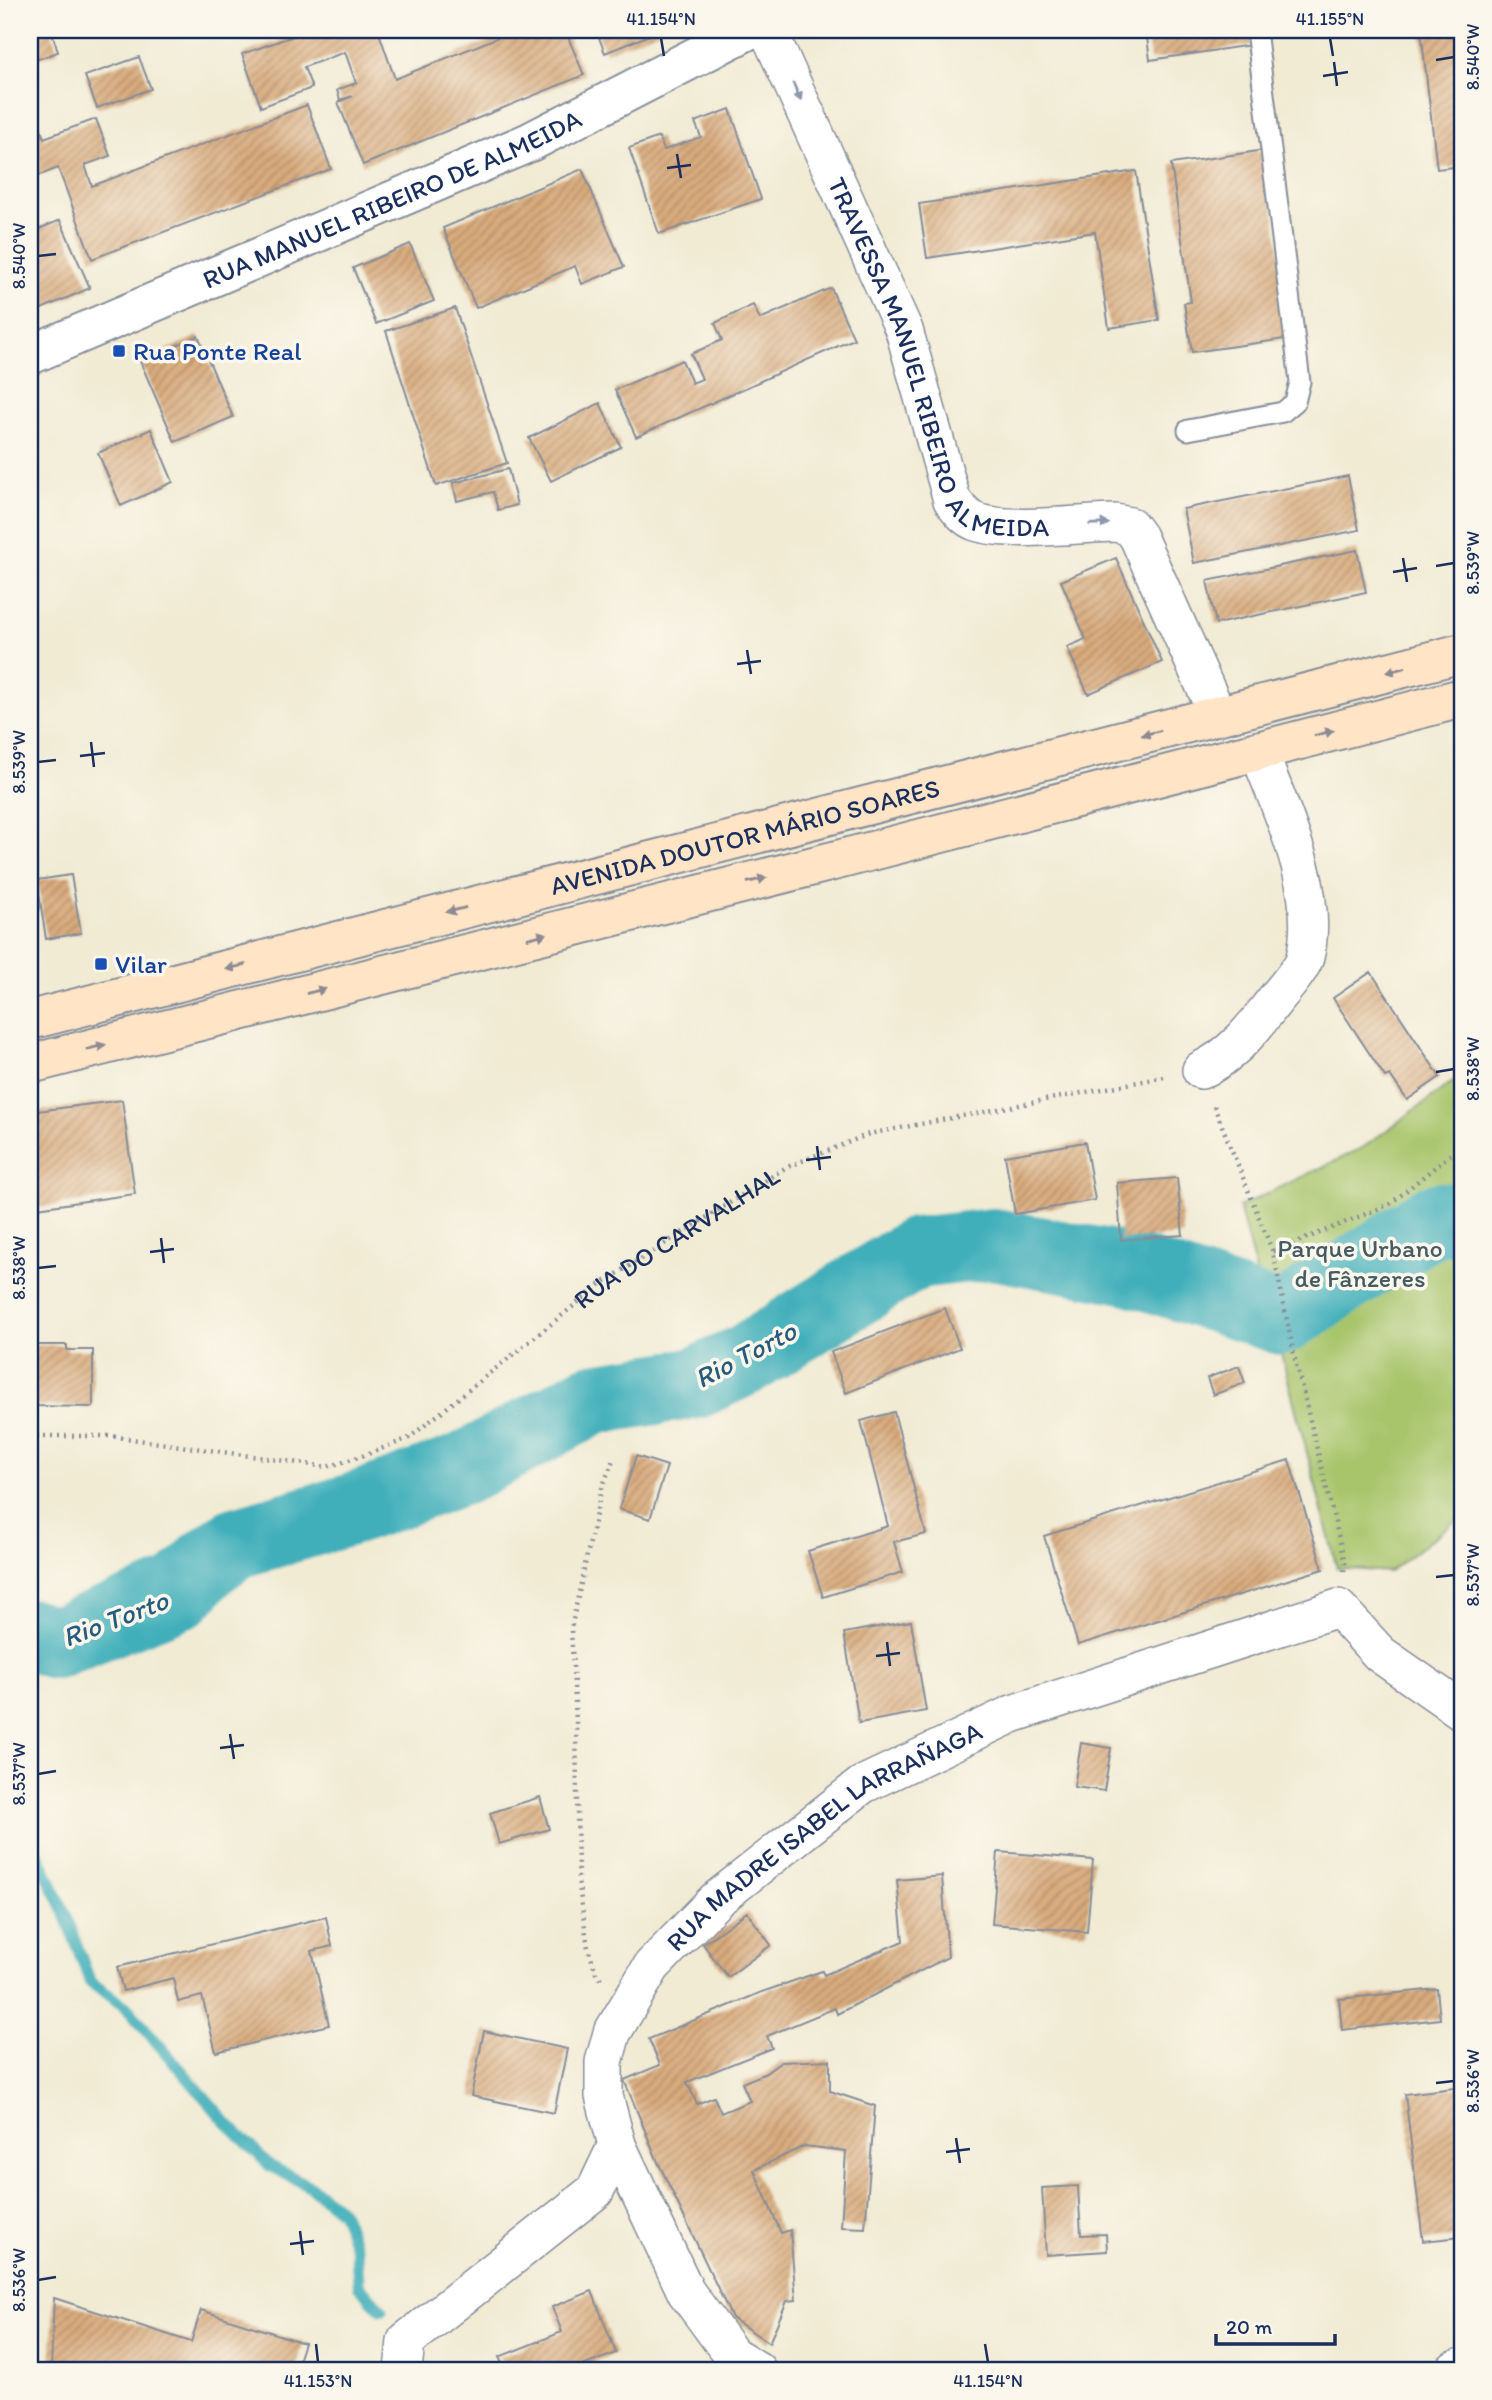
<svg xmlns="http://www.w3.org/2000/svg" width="1492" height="2400" viewBox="0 0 1492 2400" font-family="Itim,sans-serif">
<defs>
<pattern id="building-hatch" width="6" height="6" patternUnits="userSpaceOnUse" patternTransform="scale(1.75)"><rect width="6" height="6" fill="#d9ab7d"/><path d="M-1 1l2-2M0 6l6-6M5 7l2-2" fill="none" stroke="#af8c6a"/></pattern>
</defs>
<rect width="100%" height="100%" fill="#fbf7ec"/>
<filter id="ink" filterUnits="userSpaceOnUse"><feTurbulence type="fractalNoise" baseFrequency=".0143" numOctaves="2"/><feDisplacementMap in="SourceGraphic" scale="14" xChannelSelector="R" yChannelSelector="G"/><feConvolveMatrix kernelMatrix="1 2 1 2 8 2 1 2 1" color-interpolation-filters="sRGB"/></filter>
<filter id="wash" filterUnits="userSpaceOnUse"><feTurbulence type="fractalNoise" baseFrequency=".00686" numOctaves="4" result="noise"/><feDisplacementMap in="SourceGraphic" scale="28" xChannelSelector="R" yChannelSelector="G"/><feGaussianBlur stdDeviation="1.57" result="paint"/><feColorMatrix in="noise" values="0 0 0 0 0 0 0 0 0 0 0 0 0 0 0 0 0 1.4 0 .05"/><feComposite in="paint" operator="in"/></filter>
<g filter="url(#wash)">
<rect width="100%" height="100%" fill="#f1ebd4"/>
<path fill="#a8c56c" stroke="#627a65" stroke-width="2" d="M1462,1075V1516L1389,1572L1337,1568L1280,1349L1263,1298L1239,1207L1364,1147Z"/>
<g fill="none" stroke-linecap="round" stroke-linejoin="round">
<path stroke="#3fafba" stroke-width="12" d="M30,1837L67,1918L90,1982L126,2007L226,2122L270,2166L310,2186L342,2212L356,2249L359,2286L382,2310"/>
<path stroke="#3fafba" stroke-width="72" d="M30,1634L54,1643L180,1593L208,1563L236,1543L353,1509L463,1469L593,1399L696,1383L747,1359L916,1253L993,1244L1130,1269L1282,1319L1433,1220L1441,1218L1462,1221"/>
</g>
<g id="blocks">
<path fill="url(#building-hatch)" d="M30,30H51L58,52L30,62Z
M310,30H378L395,79L516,30H565L584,75L363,165L338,102L353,96L340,100L337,90L356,83L345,52L304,67L312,88L261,107L242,54Z
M596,30H662L605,53Z
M1146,30H1250L1252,45L1150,60Z
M1421,30H1462V166L1437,169Z
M139,57L151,89L97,108L85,76Z
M307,105L331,169L92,259L58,168L30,179V125L38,122L44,138L96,119L110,156L85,165L92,186Z
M730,109L761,199L659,234L629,148L659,137L664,150L701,137L695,122Z
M1265,150L1292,338L1192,352L1184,303L1191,302L1171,164Z
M582,169L624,267L582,284L575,266L476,308L443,228Z
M1136,171L1159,320L1109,328L1095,232L927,258L919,204Z
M60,220L90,288L30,314V233Z
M410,244L434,301L376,324L353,268Z
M831,288L854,339L636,437L615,390L682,360L692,383L702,379L691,354L722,340L715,323L753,305L760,319Z
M455,308L507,463L436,486L386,331Z
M198,336L233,417L175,442L140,361Z
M600,403L621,447L551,481L529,438Z
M151,429L173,482L121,506L98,453Z
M508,469L517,505L498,510L493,492L457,501L453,483Z
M1348,476L1359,530L1194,563L1183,509Z
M1357,550L1366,592L1216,624L1207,581Z
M1116,558L1162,662L1088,694L1067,647L1086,639L1061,581Z
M71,875L81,933L46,939L37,880Z
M1371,972L1440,1077L1407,1100L1390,1075L1385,1077L1333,998Z
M122,1100L135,1194L30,1209V1112Z
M1085,1142L1095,1200L1015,1214L1005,1156Z
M1177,1178L1183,1235L1121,1240L1117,1183Z
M945,1308L960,1348L846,1393L831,1352Z
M30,1345H67V1350H93V1407L30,1406Z
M1239,1366L1245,1383L1213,1395L1207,1378Z
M894,1412L926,1534L894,1542L903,1572L823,1597L808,1551L888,1526L861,1421Z
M636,1456L667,1466L650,1519L619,1509Z
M1289,1460L1323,1569L1078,1645L1044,1536Z
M911,1621L926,1711L859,1723L844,1633Z
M1081,1743L1111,1748L1104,1791L1074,1787Z
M540,1797L549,1829L499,1844L490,1813Z
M998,1852L1093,1860L1087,1932L992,1924Z
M942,1876L948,1957L837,2014L835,2008L767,2036L772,2048L687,2082L697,2104L714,2097L721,2113L750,2101L742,2083L766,2073L781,2062L830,2060V2091L875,2106L865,2228L841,2227L846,2151L804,2146L754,2170L781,2233L790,2230L796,2300L787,2301L769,2343L732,2318L658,2162L624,2080L660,2065L649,2039L762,1992L822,1971L824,1975L903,1941L897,1880Z
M747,1912L771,1945L728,1977L703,1944Z
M326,1917L332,1946L312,1951L329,2025L216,2052L202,1996L178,2002L173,1978L123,1991L117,1967Z
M1437,1989L1440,2019L1342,2030L1339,1999Z
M484,2031L567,2049L554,2113L471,2096Z
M1462,2087V2237L1423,2241L1405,2094Z
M1078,2186L1081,2235L1106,2234L1107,2251L1046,2255L1042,2188Z
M592,2291L616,2353L572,2370H505L499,2357L562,2332L552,2307Z
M54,2298L191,2342L201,2310L304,2343L295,2370H51Z"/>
</g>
</g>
<g filter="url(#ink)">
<use href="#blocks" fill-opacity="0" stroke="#868d99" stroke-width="2"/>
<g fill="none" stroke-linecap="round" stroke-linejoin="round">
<g stroke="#868d99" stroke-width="23">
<path id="service" d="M1188,430L1283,412L1295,402L1300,382L1256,30"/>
</g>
<g stroke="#868d99" stroke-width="40">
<g id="minor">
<path id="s2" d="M768,30L904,330L952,500C959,509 965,518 976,522C1008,533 1079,524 1115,523L1130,526L1138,537L1218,716"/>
<path d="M1201,1070C1229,1057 1249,1034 1268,1009C1276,998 1303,968 1305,957C1321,892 1281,810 1258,750"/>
<path d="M617,2145L686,2292L732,2355L757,2370"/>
<path id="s3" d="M403,2370L406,2341L595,2191L617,2145L604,2096V2062L612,2033L652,1966L716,1900L862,1785L1012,1714L1338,1608L1380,1654L1462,1711"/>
<path d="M1454,2370L1462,2367"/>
</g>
</g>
<g stroke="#868d99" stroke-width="42">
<g id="tertiary">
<path id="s4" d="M30,355L530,142L748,30"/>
</g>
</g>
<g stroke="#868d99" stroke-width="42">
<g id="secondary">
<path id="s5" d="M30,1020L1462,653"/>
<path d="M30,1064L849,857L1462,698"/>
</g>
</g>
<g stroke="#868d99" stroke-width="4.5" stroke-dasharray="2 5" stroke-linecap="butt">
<path d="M1214,1106L1273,1252L1295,1359L1345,1563L1344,1571"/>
<path d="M1273,1252L1390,1204L1462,1145"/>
<path id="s1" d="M30,1436H111L327,1467L368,1454L409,1438L601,1284L785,1168L869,1134L1164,1077"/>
<path d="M601,1979L596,1973L588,1948L578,1879L576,1721L571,1629L601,1491L613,1460"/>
</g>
<use href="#service" stroke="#fff" stroke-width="19"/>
<use href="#minor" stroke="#fff" stroke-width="37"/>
<use href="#tertiary" stroke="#fff" stroke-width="38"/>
<use href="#secondary" stroke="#ffe4c6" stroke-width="38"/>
</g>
<defs><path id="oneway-solid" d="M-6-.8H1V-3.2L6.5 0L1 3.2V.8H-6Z" transform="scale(1.75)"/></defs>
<g fill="#8d97ae">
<use href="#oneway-solid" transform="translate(797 92) rotate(66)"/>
<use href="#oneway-solid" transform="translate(1099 524) rotate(-2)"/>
</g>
<g fill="#8d8a92">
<use href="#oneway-solid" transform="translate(1396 670) rotate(166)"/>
<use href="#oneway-solid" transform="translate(1151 733) rotate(166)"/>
<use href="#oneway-solid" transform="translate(1324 733) rotate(-14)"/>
<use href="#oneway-solid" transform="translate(757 880) rotate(-14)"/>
<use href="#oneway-solid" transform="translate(456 910) rotate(166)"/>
<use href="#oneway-solid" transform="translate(537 936) rotate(-14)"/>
<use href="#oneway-solid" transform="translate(236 967) rotate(166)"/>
<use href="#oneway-solid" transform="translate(316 991) rotate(-14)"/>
<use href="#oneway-solid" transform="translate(96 1047) rotate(-14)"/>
</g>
</g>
<path fill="none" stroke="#1b2f5e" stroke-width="2.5" d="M661,38L664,56M1330,38L1333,56M1436,60L1454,57M1334,62L1337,86M1323,76L1348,72M677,154L681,178M667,168L691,165M38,256L56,254M1403,558L1407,582M1436,566L1454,563M1393,572L1417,568M747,650L751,674M737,664L761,661M91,742L94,767M80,756L105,753M38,762L56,760M1436,1072L1454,1069M817,1146L820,1170M806,1160L831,1157M161,1238L164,1263M150,1252L174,1249M38,1268L56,1266M1436,1577L1454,1575M887,1642L890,1666M876,1656L900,1653M230,1734L234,1759M220,1748L244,1745M38,1774L56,1771M1436,2083L1454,2081M956,2138L960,2163M946,2152L970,2149M300,2231L303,2255M290,2244L314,2241M38,2280L56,2277M316,2344L318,2362M985,2344L988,2362"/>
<g fill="#1a4fb4" stroke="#fbf7ec" stroke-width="2.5">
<rect x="112" y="344" width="14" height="14" rx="3.5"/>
<rect x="94" y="957" width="14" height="14" rx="3.5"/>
</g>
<g text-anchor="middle" stroke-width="7" stroke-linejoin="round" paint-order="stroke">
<g font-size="26" fill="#1b2f5e" stroke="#fbf7ec">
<text dy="9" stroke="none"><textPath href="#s4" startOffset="394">RUA MANUEL RIBEIRO DE ALMEIDA</textPath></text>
<text dy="9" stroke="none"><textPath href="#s2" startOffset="388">TRAVESSA MANUEL RIBEIRO ALMEIDA</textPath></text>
<text dy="9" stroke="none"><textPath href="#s5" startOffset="738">AVENIDA DOUTOR MÁRIO SOARES</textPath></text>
<text dy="9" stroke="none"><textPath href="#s1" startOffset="721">RUA DO CARVALHAL</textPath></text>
<text dy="9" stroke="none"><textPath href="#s3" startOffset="732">RUA MADRE ISABEL LARRAÑAGA</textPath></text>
</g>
<g font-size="26" fill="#164399" stroke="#fbf7ec" text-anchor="start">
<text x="133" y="360">Rua Ponte Real</text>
<text x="115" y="973">Vilar</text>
</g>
<g font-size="26" fill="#455c62" stroke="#fbf7ec">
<text x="1360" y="1257">Parque Urbano<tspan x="1360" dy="30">de Fânzeres</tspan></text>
</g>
<g font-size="28" font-style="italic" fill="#285c7e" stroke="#fbf7ec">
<text transform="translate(745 1354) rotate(-28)" y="10">Rio Torto</text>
<text transform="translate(115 1618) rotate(-21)" y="10">Rio Torto</text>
</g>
</g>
<rect width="1492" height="2400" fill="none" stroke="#fbf7ec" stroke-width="77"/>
<path d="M1216 2334v10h119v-10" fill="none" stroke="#1b2f5e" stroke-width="3.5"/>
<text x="1226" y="2334" font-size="21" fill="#1b2f5e" stroke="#fbf7ec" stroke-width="5" paint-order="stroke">20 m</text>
<rect x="38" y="38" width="1416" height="2324" fill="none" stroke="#1b2f5e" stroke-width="2.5"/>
<g font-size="18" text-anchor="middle" fill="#1b2f5e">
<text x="661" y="25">41.154°N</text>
<text x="1330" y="25">41.155°N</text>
<text transform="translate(1473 57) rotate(-90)" y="6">8.540°W</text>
<text transform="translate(19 256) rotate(-90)" y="6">8.540°W</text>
<text transform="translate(1473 563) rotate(-90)" y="6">8.539°W</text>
<text transform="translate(19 762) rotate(-90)" y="6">8.539°W</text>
<text transform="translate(1473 1069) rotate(-90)" y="6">8.538°W</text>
<text transform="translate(19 1268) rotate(-90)" y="6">8.538°W</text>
<text transform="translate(1473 1575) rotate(-90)" y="6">8.537°W</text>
<text transform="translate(19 1774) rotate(-90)" y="6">8.537°W</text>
<text transform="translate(1473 2081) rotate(-90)" y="6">8.536°W</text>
<text transform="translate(19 2280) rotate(-90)" y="6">8.536°W</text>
<text x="318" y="2387">41.153°N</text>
<text x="988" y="2387">41.154°N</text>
</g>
</svg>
